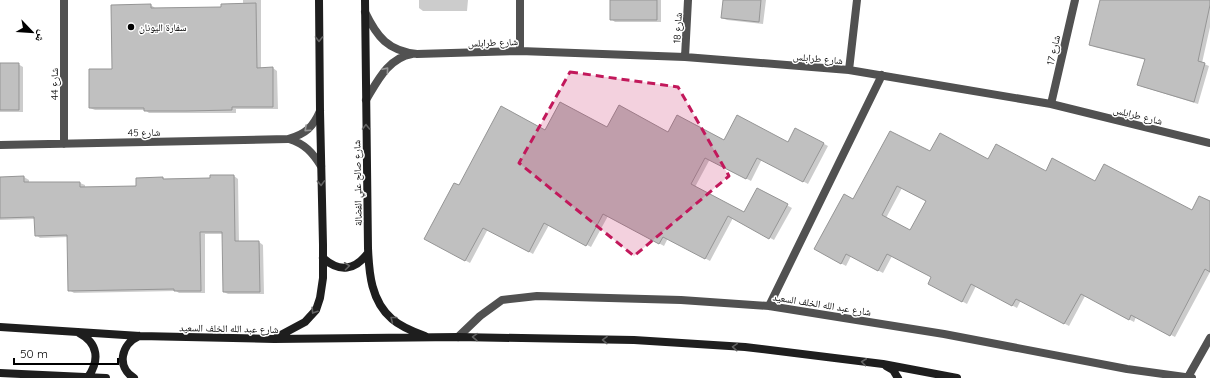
<svg xmlns="http://www.w3.org/2000/svg" width="1210" height="378" viewBox="0 0 1210 378" font-family="Quicksand,'Noto Naskh Arabic',sans-serif">
<rect width="100%" height="100%" fill="#fff"/>
<path fill="#0003" fill-rule="evenodd" d="M243,0H261V68H273L277,71L278,109H236V113H149L145,110H95L90,108L151,5L155,8H222L243,5Z
M419,0H468L467,11H423L419,8Z
M611,0H661V22H615L611,19Z
M724,0H766L763,24L727,20L722,18Z
M1104,0H1210V27L1202,63L1209,66L1198,104L1143,87L1138,84L1146,60L1095,47L1090,44Z
M0,64H18L23,67V112H0Z
M608,128L669,133L724,142L788,143L796,129L828,146L808,184L762,159L751,181L710,159L695,187L744,213L757,189L792,208L774,240L733,218L710,261L668,238L664,246L608,216L591,247L549,225L533,254L488,229L470,263L426,239L459,186L545,131Z
M930,153L989,160L1095,182L1192,212L1210,203V272L1175,337L1136,317L1134,322L1085,296L1069,326L1021,300L1017,308L976,286L967,304L929,283L932,277L892,256L883,273L851,256L846,266L815,249L854,201ZM902,188L927,201L910,232L886,218Z
M234,176L238,179L239,242H259L263,245L264,294H228L224,292L223,234H205V293H179L176,291L74,293L69,290L68,237L40,238L36,235L35,219L0,220V178L24,177L29,180V183H80L85,185V188L137,187L163,178L165,180L211,179Z"/>
<path fill="#c0c0c0" stroke="#959595" fill-rule="evenodd" d="M610,0H657V20H610Z
M723,0H761L759,22L721,18Z
M1100,0H1210V5L1198,61L1205,63L1194,102L1137,85L1145,59L1089,45Z
M256,3L257,68L273,67V107H232V110L186,111H144V108H89V69H112L111,5L151,4V8L221,7V4Z
M0,63H19V110H0Z
M560,102L607,127L619,105L668,132L677,115L724,140L737,115L788,142L795,128L824,143L803,182L757,158L746,179L705,158L691,184L744,212L757,188L788,204L769,239L728,216L705,259L663,237L659,244L603,214L586,246L544,223L529,252L483,228L465,261L424,239L454,183L459,185L501,106L545,130Z
M890,131L930,151L940,133L988,159L996,144L1046,171L1052,158L1095,181L1104,164L1192,210L1199,196L1210,201V272L1205,269L1170,336L1131,315L1129,320L1081,294L1064,324L1016,299L1012,306L971,284L962,302L928,284L931,277L887,254L878,271L846,254L841,264L814,249L844,194L853,199ZM897,186L926,201L910,230L882,215Z
M210,175H234L235,241H259L260,292H223L222,232H200L201,291H174V289L68,291L67,235L35,236L34,217L0,218V177L24,176V182H80V187L136,186V178L163,177V179L210,178Z"/>
<g fill="none" stroke-linecap="round" stroke-linejoin="round">
<path stroke="#515151" stroke-width="8" d="M365,12C377,37 388,51 417,54L520,51L685,57L849,70L1051,104L1210,143
M520,51V0
M685,57L688,0
M849,70L857,0
M366,100C377,82 388,58 412,54
M1051,104L1075,0
M289,139C305,144 312,152 321,166
M64,144V0
M0,145L288,139C306,134 313,127 320,111
M769,306L882,75
M458,337L480,316L502,300L537,296L681,300L769,306L944,334L1127,369L1192,378
M1188,377L1210,338"/>
<path stroke="#1e1e1e" stroke-width="8" d="M365,0L368,248C369,273 371,301 392,319C401,327 414,332 425,336
M323,258C340,273 355,270 368,253
M0,327L140,336L274,339L458,337L634,340L745,347L883,364L957,378
M79,333C98,343 100,360 88,377
M277,337L305,322L316,310L320,298L323,278V245L320,111L319,0
M886,366L893,370L898,378
M0,373L106,378
M134,378C116,367 121,344 139,336"/>
</g>
<defs><path id="oneway-chevron" d="M-2-3.5L2.5 0L-2 3.5" fill="none" stroke-width="1.6" stroke-linecap="round" stroke-linejoin="round"/></defs>
<g stroke="#626262">
<use href="#oneway-chevron" transform="translate(319 39) rotate(90)"/>
<use href="#oneway-chevron" transform="translate(366 127) rotate(-91)"/>
<use href="#oneway-chevron" transform="translate(321 183) rotate(88)"/>
<use href="#oneway-chevron" transform="translate(347 266) rotate(-7)"/>
<use href="#oneway-chevron" transform="translate(314 311) rotate(123)"/>
<use href="#oneway-chevron" transform="translate(393 319) rotate(-142)"/>
<use href="#oneway-chevron" transform="translate(475 337) rotate(-179)"/>
<use href="#oneway-chevron" transform="translate(605 340) rotate(-179)"/>
<use href="#oneway-chevron" transform="translate(735 347) rotate(-176)"/>
<use href="#oneway-chevron" transform="translate(864 362) rotate(-173)"/>
</g>
<g stroke="#979797">
<use href="#oneway-chevron" transform="translate(386 70) rotate(-49)"/>
<use href="#oneway-chevron" transform="translate(307 129) rotate(138)"/>
</g>
<path fill="#c2185b" fill-opacity="0.2" stroke="#c2185b" stroke-width="3" stroke-dasharray="8 5" stroke-linejoin="round" d="M570,72L678,87L729,176L634,256L519,163Z"/>
<circle fill="#000" stroke="#fff" stroke-width="1.5" cx="131" cy="27" r="4"/>
<g text-anchor="middle" stroke-width="3" stroke-linejoin="round" paint-order="stroke">
<g font-size="10" fill="#000" stroke="#fff" text-anchor="start">
<text x="139" y="31">سفارة اليونان</text>
</g>
<g font-size="10" fill="#000" stroke="#fff">
<text transform="translate(677 28) rotate(-87)" y="4">شارع 18</text>
<text transform="translate(493 42) rotate(-2)" y="4">شارع طرابلس</text>
<text transform="translate(1053 50) rotate(-77)" y="4">شارع 17</text>
<text transform="translate(818 58) rotate(5)" y="4">شارع طرابلس</text>
<text transform="translate(54 84) rotate(-90)" y="4">شارع 44</text>
<text transform="translate(1138 115) rotate(14)" y="4">شارع طرابلس</text>
<text transform="translate(144 132) rotate(-1)" y="4">شارع 45</text>
<text transform="translate(357 183) rotate(-91)" y="4">شارع صالح علي الفضالة</text>
<text transform="translate(822 304) rotate(9)" y="4">شارع عبد الله الخلف السعيد</text>
<text transform="translate(229 328) rotate(1)" y="4">شارع عبد الله الخلف السعيد</text>
</g>
</g>
<g transform="translate(32 32) rotate(115)" stroke="#ffffff" stroke-width="3" paint-order="stroke">
<path d="M0-3L7 15L0 10L-7 15Z" fill="#000000"/>
<text y="-6" font-size="11" font-weight="bold" text-anchor="middle" fill="#000000">ش</text>
</g>
<path d="M14 358v6h104v-6" fill="none" stroke="#000000" stroke-width="2"/>
<text x="20" y="358" font-size="12" fill="#000000" stroke="#ffffff" stroke-width="3" paint-order="stroke">50 m</text>
</svg>
